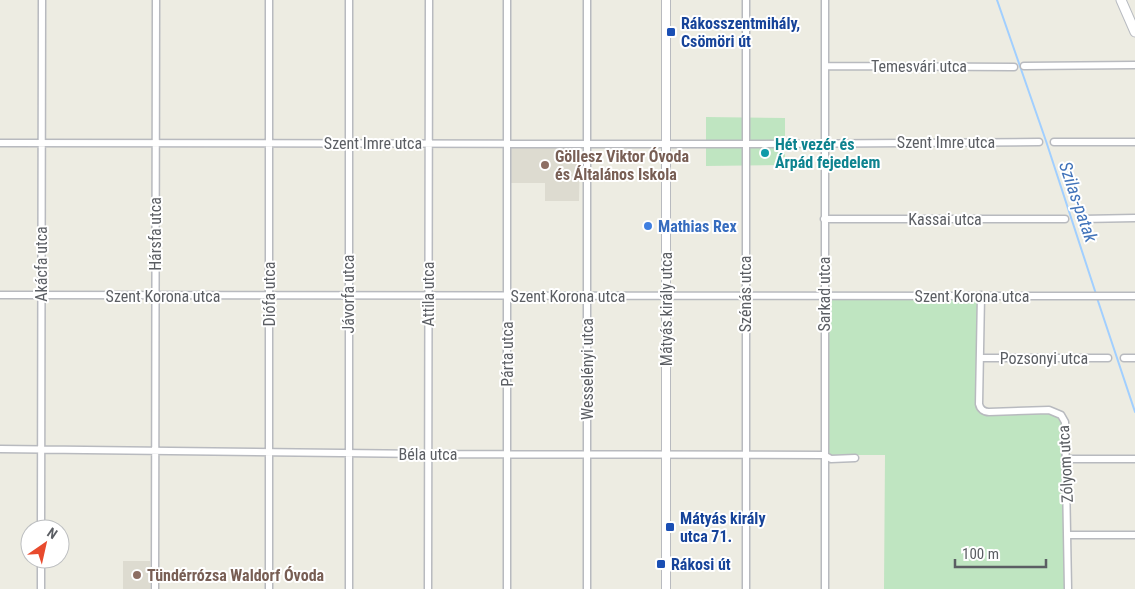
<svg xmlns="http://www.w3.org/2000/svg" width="1135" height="589" viewBox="0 0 1135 589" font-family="'Roboto Condensed',sans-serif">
<rect width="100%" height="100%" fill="#edece2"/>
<path fill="#dddbd0" d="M511,147L580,148L579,201H545V183H511Z
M123,561H150V589H123Z"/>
<path fill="#bfe5c1" d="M706,117L785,118V165L706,166Z
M981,295L979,404L983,411L1045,410L1063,418L1068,589H884L885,455H824V296Z"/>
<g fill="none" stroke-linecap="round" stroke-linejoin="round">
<path stroke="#a1cfff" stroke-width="2" d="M997,0L1046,141L1096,294
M1097,298L1135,412"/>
<g stroke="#b8babf" stroke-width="9">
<path id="minor" d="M349,0V589
M587,0V589
M746,0V589
M825,66L1014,67
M1024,66L1135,65
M1054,142H1135
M0,143L746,144L1039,142
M824,219H1065
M1082,219L1135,218
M0,295L1135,296
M981,295L979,404C980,409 984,412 989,412L1049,410L1061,415L1065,422L1068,589
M981,358H1108
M1124,358H1135
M0,449L428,454L824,455L831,459L855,458
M1067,459H1135
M41,529L42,0
M1068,535H1135
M41,559V589
M155,589L156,0
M269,589V0
M428,589L429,0
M507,589V0
M825,589V0"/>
</g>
<g stroke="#b8babf" stroke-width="10">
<path id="tertiary" d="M666,0V589"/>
</g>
<g stroke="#b8bbc1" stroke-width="11">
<path id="secondary" d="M1121,0L1135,32"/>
</g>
<use href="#minor" stroke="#fff" stroke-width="6"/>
<use href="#tertiary" stroke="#fff" stroke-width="8"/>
<use href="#secondary" stroke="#fff" stroke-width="9"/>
</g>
<g fill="#1a4fb4" stroke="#fff" stroke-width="2">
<rect x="666" y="27" width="10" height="10" rx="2.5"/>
<rect x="665" y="522" width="10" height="10" rx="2.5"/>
<rect x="656" y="559" width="10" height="10" rx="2.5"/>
</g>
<circle fill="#0f9aa8" stroke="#fff" stroke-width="2" cx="765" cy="153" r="5"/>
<g fill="#8d6e63" stroke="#fff" stroke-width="2">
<circle cx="545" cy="165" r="5"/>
<circle cx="137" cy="575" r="5"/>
</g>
<circle fill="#3f7fe0" stroke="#fff" stroke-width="2" cx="648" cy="226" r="5"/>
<g text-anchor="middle" stroke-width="4" stroke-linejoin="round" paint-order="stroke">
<g font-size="16" font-weight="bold" fill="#164399" stroke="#fff" text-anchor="start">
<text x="681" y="29">Rákosszentmihály,<tspan x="681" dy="18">Csömöri út</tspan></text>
<text x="680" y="524">Mátyás király<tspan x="680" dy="18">utca 71.</tspan></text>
<text x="671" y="570">Rákosi út</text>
</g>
<g font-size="16" fill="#5b5e63" stroke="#fff">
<text x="919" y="72">Temesvári utca</text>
<text x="946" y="148">Szent Imre utca</text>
<text x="373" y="149">Szent Imre utca</text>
<text x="945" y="225">Kassai utca</text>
<text transform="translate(155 234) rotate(-90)" y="6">Hársfa utca</text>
<text transform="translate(41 264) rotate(-90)" y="6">Akácfa utca</text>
<text transform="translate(269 294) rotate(-90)" y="6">Diófa utca</text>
<text transform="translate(348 294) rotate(-90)" y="6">Jávorfa utca</text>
<text transform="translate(428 294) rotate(-90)" y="6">Attila utca</text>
<text transform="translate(745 294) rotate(-90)" y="6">Szénás utca</text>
<text transform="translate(824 294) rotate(-90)" y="6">Sarkad utca</text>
<text x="163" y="302">Szent Korona utca</text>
<text x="568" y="302">Szent Korona utca</text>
<text x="972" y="302">Szent Korona utca</text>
<text transform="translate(666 309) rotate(-90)" y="6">Mátyás király utca</text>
<text transform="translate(507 354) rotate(-90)" y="6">Párta utca</text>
<text x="1044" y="364">Pozsonyi utca</text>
<text transform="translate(587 369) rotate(-90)" y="6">Wesselényi utca</text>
<text x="428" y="460">Béla utca</text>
<text transform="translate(1065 464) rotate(-93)" y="6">Zólyom utca</text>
</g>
<g font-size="16" font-weight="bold" fill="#0d838f" stroke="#fff" text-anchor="start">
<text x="775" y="150">Hét vezér és<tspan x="775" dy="18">Árpád fejedelem</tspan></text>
</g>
<g font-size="16" font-weight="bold" fill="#785e54" stroke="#fff" text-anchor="start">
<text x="555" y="162">Göllesz Viktor Óvoda<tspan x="555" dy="18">és Általános Iskola</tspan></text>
<text x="147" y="581">Tündérrózsa Waldorf Óvoda</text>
</g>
<g font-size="16" font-weight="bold" fill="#366cbe" stroke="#fff" text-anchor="start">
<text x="658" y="232">Mathias Rex</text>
</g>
<g font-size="18" font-style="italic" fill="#4173b9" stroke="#fff">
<text transform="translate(1078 202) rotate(71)" y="6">Szilas-patak</text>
</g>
</g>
<g transform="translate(45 544) rotate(34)"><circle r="24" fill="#ffffff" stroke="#bdbfc1"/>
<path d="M0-4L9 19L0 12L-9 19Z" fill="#e84a2d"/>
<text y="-8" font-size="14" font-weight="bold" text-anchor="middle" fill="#5b5e63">N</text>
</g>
<path d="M955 559v8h91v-8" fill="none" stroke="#5b5e63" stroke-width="2.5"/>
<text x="962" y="559" font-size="15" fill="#5b5e63" stroke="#ffffff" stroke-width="4" paint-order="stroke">100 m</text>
</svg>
